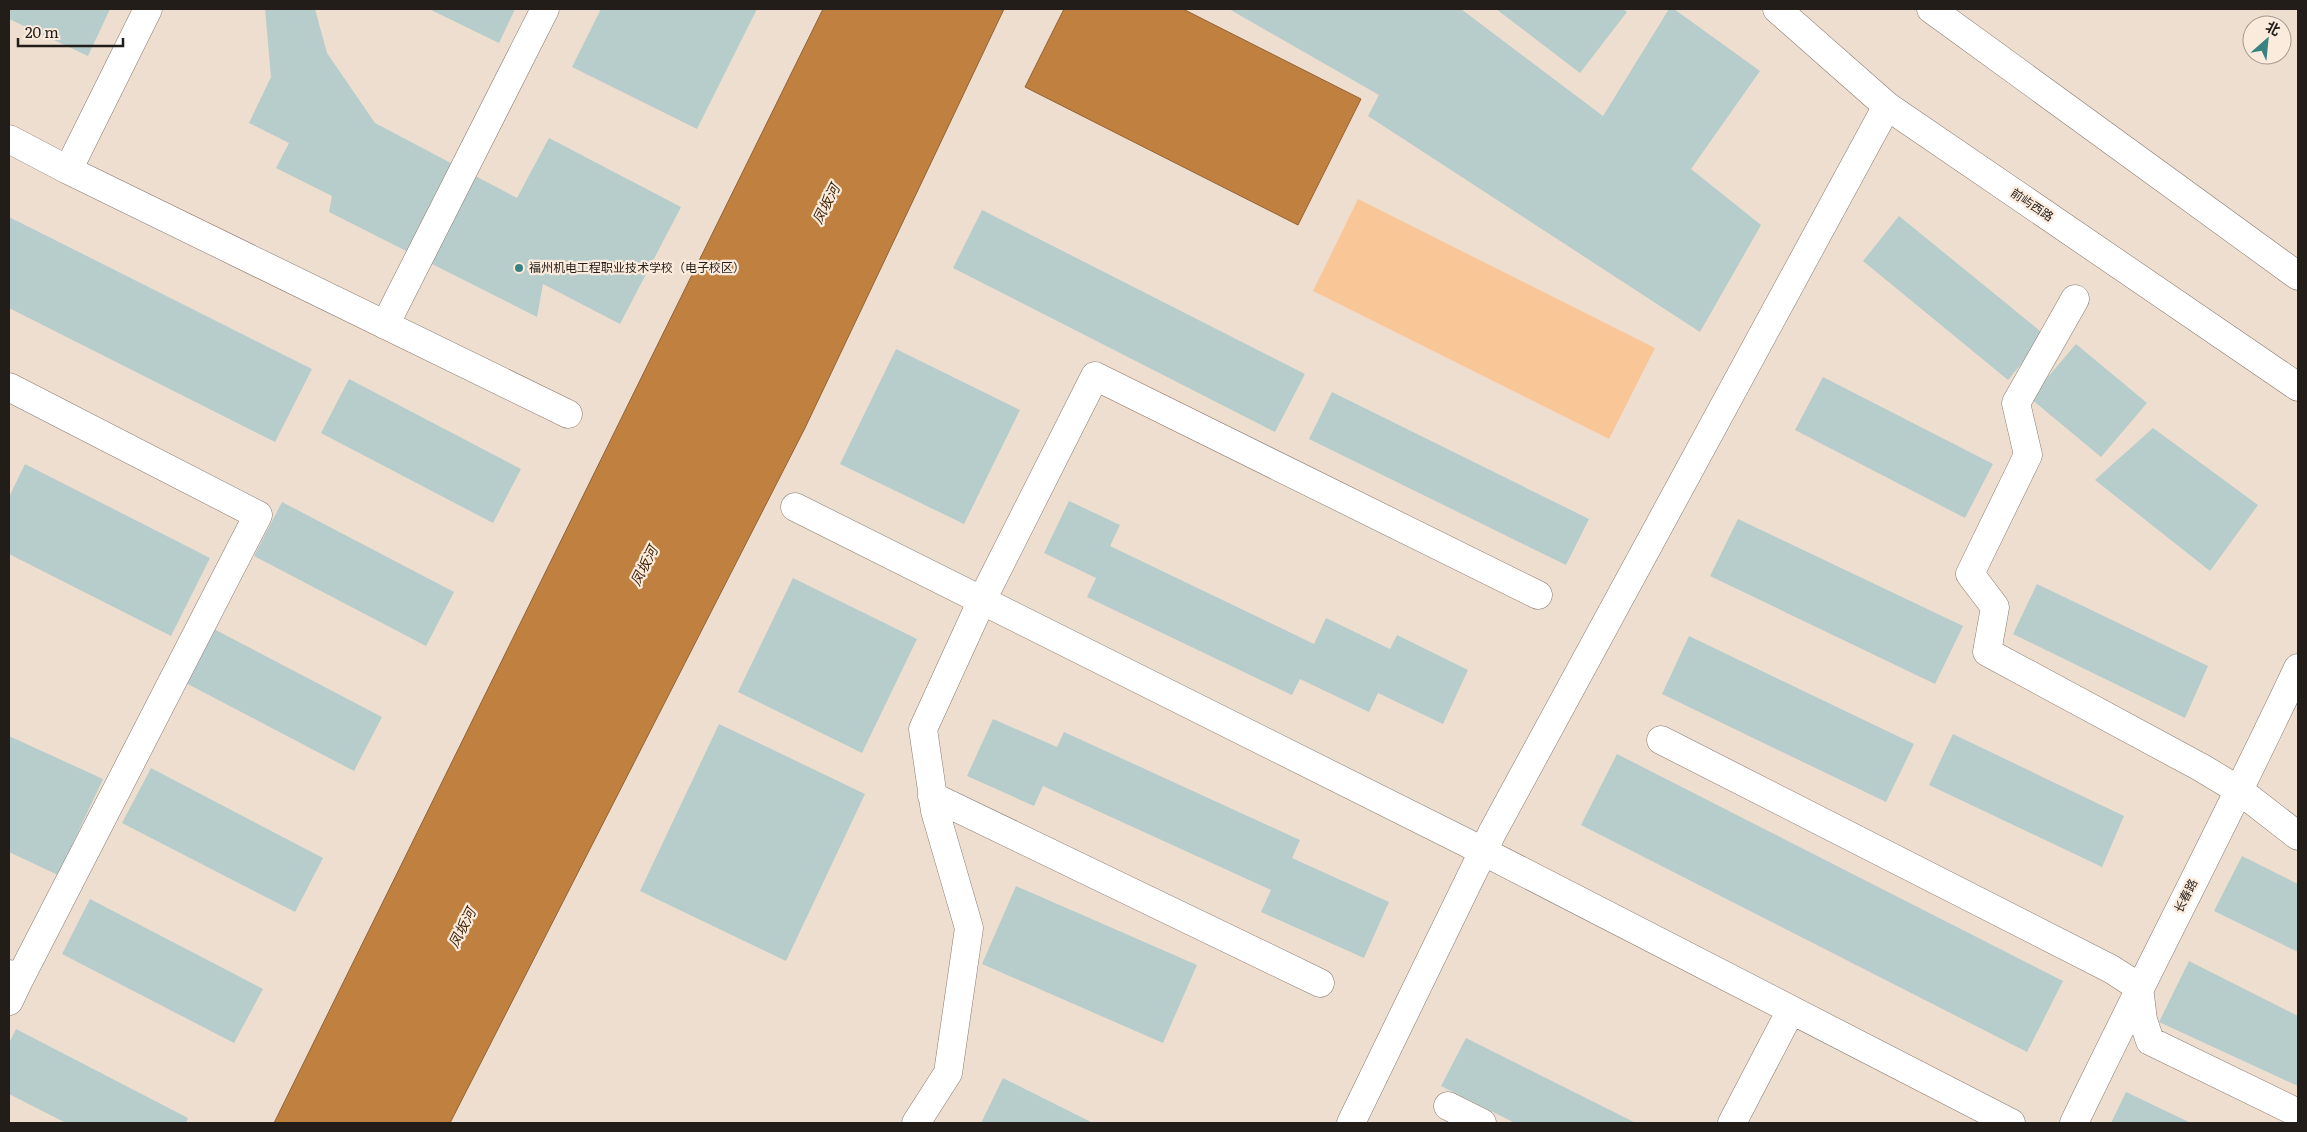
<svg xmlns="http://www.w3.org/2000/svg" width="2307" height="1132" viewBox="0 0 2307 1132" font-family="Literata,'Noto Sans SC',serif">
<rect width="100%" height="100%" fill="#eeded0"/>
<path fill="#f9c698" d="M1358,199L1655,348L1609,439L1313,291Z"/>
<path fill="#c08040" stroke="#916234" d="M823,9H1004L805,428L450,1123H274Z
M1064,9H1183L1361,99L1298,225L1025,87Z"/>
<path fill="#b6cdcc" d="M9,9H110L88,56L9,19Z
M265,9H315L327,53L375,123L517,198L549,138L681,207L620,324L543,284L537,317L329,212L332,196L276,168L289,143L249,123L271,77Z
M429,9H515L499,43Z
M601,9H757L697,129L572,67Z
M1229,9H1461L1603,116L1669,9H1674L1760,71L1691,169L1761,225L1700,332L1368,116L1379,95Z
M1496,9H1623L1627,12L1580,73Z
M982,210L1305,374L1275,432L953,268Z
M1899,216L2045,335L2008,380L1863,261Z
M9,217L312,369L275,442L9,308Z
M2076,344L2147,403L2101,457L2030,398Z
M896,349L1020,410L964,524L840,464Z
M1823,377L1993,464L1965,518L1795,430Z
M349,379L521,469L493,523L321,433Z
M1332,392L1589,519L1566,565L1309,439Z
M2153,428L2258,505L2210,571L2095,480Z
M25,464L210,558L171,636L9,554V497Z
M1069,501L1120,525L1110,546L1314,644L1326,618L1390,649L1397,635L1468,670L1443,724L1378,693L1369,712L1300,679L1292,695L1087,597L1096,578L1044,553Z
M282,502L454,592L426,646L254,556Z
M1738,519L1963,626L1935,684L1710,576Z
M793,578L917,639L862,753L738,692Z
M2037,584L2208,666L2185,718L2013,634Z
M210,627L382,717L354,771L182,681Z
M1689,636L1914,744L1886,802L1662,694Z
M993,719L1057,747L1064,732L1300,840L1292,858L1389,902L1364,958L1261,912L1271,890L1043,786L1034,806L967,776Z
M719,724L865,794L786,961L640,891Z
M1953,734L2124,816L2102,867L1929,785Z
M9,736L103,779L58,875L9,852Z
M1617,754L2063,981L2027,1052L1581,825Z
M151,768L323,858L295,912L122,823Z
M2242,856L2298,884V952L2214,911Z
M1016,886L1197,965L1163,1043L982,964Z
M90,899L263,989L234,1043L62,954Z
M2189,961L2298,1016V1086L2159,1022Z
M16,1029L188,1118L186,1123H66L9,1094V1043Z
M1466,1038L1636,1123H1515L1441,1086Z
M1003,1078L1093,1123H981Z
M2126,1092L2191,1123H2111Z"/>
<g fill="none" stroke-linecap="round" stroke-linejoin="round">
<g stroke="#87796d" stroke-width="29">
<path id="minor" d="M9,139L68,170L568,414
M68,170L148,9
M2075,299L2016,403L2028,455L1970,574L1995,607L1987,652L2202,768L2240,791L2298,836
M385,325L545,9
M9,387L258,515L20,978L9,974
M795,507L1465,842L2011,1123
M1661,740L2111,969L2139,987L2143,1020L2150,1041L2298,1113
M932,796L1320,983
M9,1001L20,978
M1448,1106L1482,1123
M916,1123L948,1073L969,928L935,811L923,729L982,600L1095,376L1538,595
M1351,1123L1492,833L1887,106
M1732,1123L1791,1010
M2074,1123C2147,971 2226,821 2298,668"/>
</g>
<g stroke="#87796d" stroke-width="29">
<path id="major" d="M1777,9L1887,106L2298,387
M1931,9L2298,276"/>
</g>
<use href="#minor" stroke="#fff" stroke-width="28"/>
<use href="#major" stroke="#fff" stroke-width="28"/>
</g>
<circle fill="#398281" stroke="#fbebdd" stroke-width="2" cx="519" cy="268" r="5"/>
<g text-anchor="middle" stroke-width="4.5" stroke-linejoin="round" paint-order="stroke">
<g font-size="12" fill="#231d19" stroke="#fbebdd">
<text transform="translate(2032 205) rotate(34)" y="4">前屿西路</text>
<text transform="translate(2186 896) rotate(-63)" y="4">长春路</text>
</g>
<g font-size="12" fill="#231d19" stroke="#fbebdd" text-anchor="start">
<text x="529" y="272">福州机电工程职业技术学校（电子校区）</text>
</g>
<g font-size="14" font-style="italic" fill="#41260a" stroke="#fbebdd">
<text transform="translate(826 204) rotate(-63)" y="5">凤坂河</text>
<text transform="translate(644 566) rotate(-63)" y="5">凤坂河</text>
<text transform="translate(462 928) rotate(-63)" y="5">凤坂河</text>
</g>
</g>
<rect width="2307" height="1132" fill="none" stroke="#231d19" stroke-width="20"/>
<g transform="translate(2267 40) rotate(27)"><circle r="24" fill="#fbebdd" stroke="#a5998f"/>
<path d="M0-4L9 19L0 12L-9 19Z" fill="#398281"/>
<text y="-8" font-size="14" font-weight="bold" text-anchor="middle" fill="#231d19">北</text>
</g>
<path d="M18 38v8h105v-8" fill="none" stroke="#231d19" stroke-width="2.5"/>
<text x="25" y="38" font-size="15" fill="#231d19" stroke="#fbebdd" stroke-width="4" paint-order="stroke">20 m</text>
</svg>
